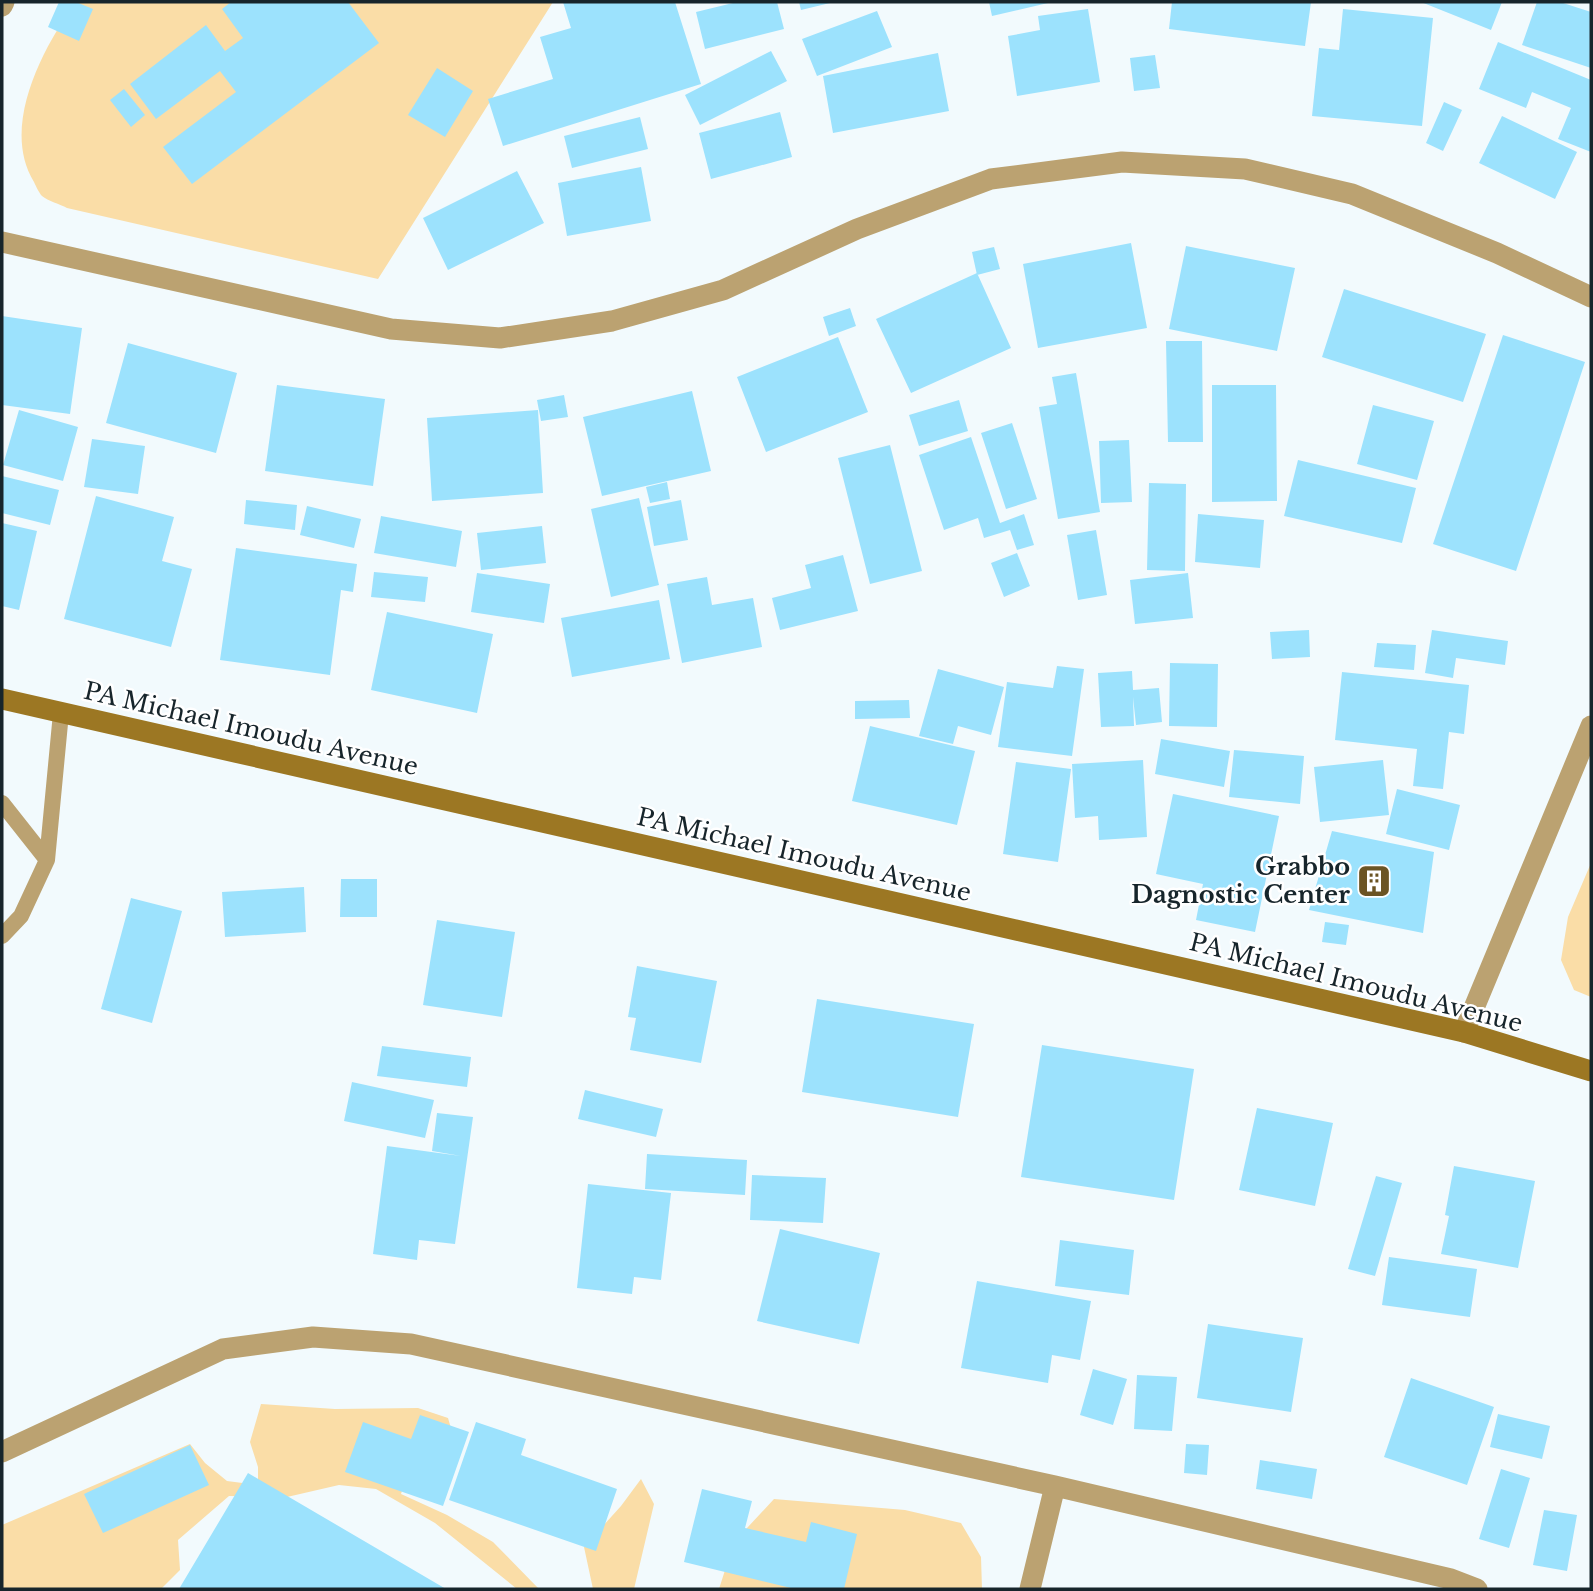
<svg xmlns="http://www.w3.org/2000/svg" width="1593" height="1591" viewBox="0 0 1593 1591" font-family="'Libre Baskerville',serif">
<rect width="100%" height="100%" fill="#f2fafd"/>
<path fill="#fadda7" d="M76,2H553L378,279L67,208C60,204 48,201 42,196C39,193 36,186 34,182C0,127 43,47 76,2Z
M1591,863V997L1574,990L1561,960L1568,917Z
M261,1404L335,1409L418,1408L448,1418L457,1449L407,1475L401,1494L447,1515L493,1542L539,1589H517L435,1523L376,1489L339,1485L287,1497L229,1496L178,1540L180,1570L161,1589H2V1525L190,1444L205,1463L227,1481L258,1485V1467L250,1442Z
M641,1479L654,1504L634,1589H593L584,1547L621,1506Z
M774,1499L905,1510L961,1523L981,1557L982,1589H719L734,1542Z"/>
<path fill="#9ce2fd" d="M59,2H76L93,9L79,41L48,27Z
M231,2H348L379,43L192,184L163,147L236,92L220,71L156,119L130,84L206,25L225,51L243,38L222,9Z
M563,2H675L701,84L503,146L488,99L553,79L540,37L571,28Z
M737,2H777L784,29L705,49L696,12Z
M799,2H830V3L801,10Z
M989,2H1048V3L992,16Z
M1172,2H1311L1305,46L1169,29Z
M1421,2H1502L1491,30Z
M1537,2H1560L1591,12V68L1522,45Z
M1088,9L1100,82L1017,96L1008,36L1040,30L1038,16Z
M1343,9L1433,18L1422,126L1312,116L1319,48L1339,50Z
M877,11L892,47L817,76L802,39Z
M1498,42L1591,80V152L1558,139L1571,108L1532,92L1526,108L1479,89Z
M771,51L787,81L700,125L685,95Z
M938,53L949,111L833,133L823,76Z
M1155,55L1160,88L1134,91L1130,58Z
M437,68L473,91L445,137L408,115Z
M124,89L145,115L131,127L110,100Z
M1444,102L1462,110L1443,151L1426,143Z
M780,112L792,157L711,179L699,133Z
M1502,116L1577,152L1555,199L1479,163Z
M640,117L648,149L572,168L564,136Z
M641,167L651,221L567,236L558,183Z
M517,171L544,223L448,270L423,218Z
M1131,243L1147,328L1038,348L1023,264Z
M1186,246L1295,268L1277,351L1169,329Z
M994,247L1000,269L977,275L972,252Z
M977,273L1011,348L911,393L876,319Z
M1344,289L1486,334L1463,402L1322,357Z
M850,308L856,326L829,336L823,317Z
M2,316L82,328L70,414L2,405Z
M1503,335L1585,362L1516,571L1433,544Z
M838,337L868,412L766,452L737,377Z
M1166,341H1202L1203,442H1168Z
M128,343L237,373L216,453L106,423Z
M1076,373L1100,512L1058,519L1039,407L1057,404L1052,377Z
M277,385L385,399L373,486L265,471Z
M1212,385H1276L1277,501L1212,502Z
M692,391L711,471L602,496L583,417Z
M564,395L568,417L541,421L537,400Z
M959,400L968,431L919,446L909,415Z
M1373,405L1434,421L1417,480L1357,464Z
M19,410L78,427L63,481L3,465Z
M538,410L543,493L432,501L427,418Z
M1012,423L1037,499L1006,509L981,433Z
M971,437L1000,523L1024,514L1034,545L1017,550L1010,530L984,538L978,518L944,530L919,455Z
M92,439L145,446L138,494L84,487Z
M1129,440L1132,502L1101,503L1099,441Z
M890,445L922,571L870,584L838,458Z
M1298,460L1416,488L1402,543L1284,516Z
M2,476L59,490L50,525L2,513Z
M667,482L670,499L650,503L646,487Z
M1149,483L1186,484L1185,571L1147,570Z
M96,496L174,517L162,561L192,569L171,647L64,619Z
M639,498L659,585L611,597L591,509Z
M246,500L297,505L295,530L244,524Z
M681,500L688,540L654,546L647,507Z
M307,506L361,519L354,548L300,535Z
M1198,514L1264,520L1260,568L1195,562Z
M381,516L462,531L456,567L374,553Z
M2,523L37,531L19,610L2,606Z
M542,526L546,563L481,570L477,533Z
M1096,530L1107,595L1078,600L1067,535Z
M236,548L357,564L353,592L341,590L330,675L220,660Z
M1017,553L1030,586L1004,597L991,563Z
M843,555L858,611L780,630L772,598L811,588L805,565Z
M374,572L428,577L425,602L371,597Z
M477,573L550,584L544,623L471,612Z
M1188,573L1193,618L1135,624L1130,580Z
M707,577L712,605L753,598L762,647L682,663L667,584Z
M659,600L670,659L572,677L561,618Z
M387,612L493,634L477,713L371,690Z
M1309,630L1310,657L1272,659L1270,632Z
M1432,630L1508,641L1505,665L1456,658L1453,678L1425,673Z
M1377,643L1416,645L1414,670L1374,667Z
M1170,663L1218,664L1217,727L1169,726Z
M1057,666L1084,669L1072,756L998,747L1007,682L1053,688Z
M938,669L1004,687L991,735L958,726L953,744L919,736Z
M1132,671L1133,690L1159,688L1162,722L1136,725L1133,697L1134,726L1101,727L1098,673Z
M1342,672L1469,685L1464,734L1449,732L1443,789L1413,786L1417,749L1335,740Z
M909,700L910,718L855,719V701Z
M870,726L975,751L957,825L852,801Z
M1161,739L1230,751L1224,787L1155,774Z
M1234,750L1304,756L1300,804L1229,797Z
M1143,760L1147,837L1099,840L1098,816L1075,818L1072,764Z
M1383,760L1389,815L1320,822L1314,767Z
M1016,762L1071,769L1058,862L1003,854Z
M1397,789L1460,805L1449,850L1386,834Z
M1173,794L1279,816L1255,932L1196,920L1203,884L1156,874Z
M1332,831L1434,852L1423,933L1309,910Z
M341,879H377V917H340Z
M304,887L306,932L225,937L222,892Z
M131,898L182,911L152,1023L101,1009Z
M437,920L515,932L502,1017L423,1005Z
M1325,922L1349,925L1346,945L1322,942Z
M637,966L717,981L701,1063L630,1050L636,1018L628,1017Z
M817,999L974,1024L958,1117L802,1092Z
M1042,1045L1194,1069L1174,1200L1021,1177Z
M382,1046L471,1057L467,1087L377,1076Z
M352,1082L434,1100L425,1138L344,1121Z
M585,1090L663,1109L656,1137L578,1119Z
M1257,1108L1333,1123L1315,1206L1239,1190Z
M437,1113L473,1117L455,1244L419,1240L417,1260L373,1254L387,1146L461,1156L432,1151Z
M647,1154L747,1160L745,1195L645,1189Z
M1454,1166L1535,1181L1518,1268L1441,1254L1449,1216L1445,1215Z
M752,1175L826,1178L823,1223L750,1220Z
M1376,1176L1402,1183L1375,1276L1348,1269Z
M588,1184L671,1193L661,1280L634,1277L632,1294L577,1288Z
M780,1229L880,1253L859,1344L757,1321Z
M1060,1240L1134,1250L1129,1295L1055,1286Z
M1389,1257L1477,1269L1470,1317L1382,1305Z
M977,1281L1091,1301L1080,1360L1052,1355L1048,1383L961,1368Z
M1208,1324L1303,1338L1291,1412L1197,1398Z
M1093,1369L1127,1379L1113,1425L1080,1415Z
M1137,1375L1177,1377L1172,1431L1134,1429Z
M1411,1378L1494,1407L1467,1485L1384,1457Z
M1498,1414L1550,1426L1542,1459L1490,1447Z
M420,1415L469,1432L443,1506L345,1472L363,1422L411,1439Z
M476,1422L526,1439L521,1455L617,1489L596,1551L449,1500Z
M1186,1444L1209,1445L1207,1475L1184,1473Z
M190,1445L209,1485L103,1533L84,1494Z
M1260,1460L1317,1469L1312,1499L1256,1489Z
M1501,1469L1530,1478L1509,1548L1479,1539Z
M248,1473L446,1589H179Z
M702,1489L752,1501L745,1528L806,1542L811,1522L857,1534L844,1589H795L684,1562Z
M1544,1510L1577,1515L1567,1571L1533,1565Z"/>
<g fill="none" stroke-linecap="round" stroke-linejoin="round">
<path stroke="#bba271" stroke-width="16" d="M2,803L47,860
M2,936L21,916L47,860L61,713"/>
<path stroke="#bba271" stroke-width="21" d="M2,6L4,2
M2,242L391,329L500,338L612,321L723,290L857,229L991,179L1122,162L1245,169L1352,194L1497,253L1591,297
M1464,1032L1591,726
M2,1452L223,1349L313,1337L411,1344L1055,1486L1451,1579L1477,1589
M1030,1589L1055,1486"/>
<path stroke="#9c7723" stroke-width="21" d="M2,699L1464,1032L1591,1071"/>
</g>
<defs>
<g id="building-square" transform="scale(1.75)"><rect x="-9" y="-9" width="18" height="18" rx="4" fill="#6b5424" stroke="#fff"/><path d="M-4-6H4V6H1V3H-1V6H-4ZM-2.5-4.3h1.7v1.8h-1.7ZM.8-4.3h1.7v1.8H.8ZM-2.5-1h1.7V.8h-1.7ZM.8-1h1.7V.8H.8Z" fill="#fff"/></g>
</defs>
<g fill-rule="evenodd">
<use href="#building-square" x="1374" y="881"/>
</g>
<g text-anchor="middle" stroke-width="5" stroke-linejoin="round" paint-order="stroke">
<g font-size="24" fill="#17252b" stroke="#fff">
<text transform="translate(251 729) rotate(13)" y="8">PA Michael Imoudu Avenue</text>
<text transform="translate(804 855) rotate(13)" y="8">PA Michael Imoudu Avenue</text>
<text transform="translate(1356 983) rotate(14)" y="8">PA Michael Imoudu Avenue</text>
</g>
<g font-size="24" font-weight="bold" fill="#17252b" stroke="#fff" text-anchor="end">
<text x="1350" y="875">Grabbo<tspan x="1350" dy="28">Dagnostic Center</tspan></text>
</g>
</g>
<rect width="1593" height="1591" fill="none" stroke="#17252b" stroke-width="7"/>
</svg>
